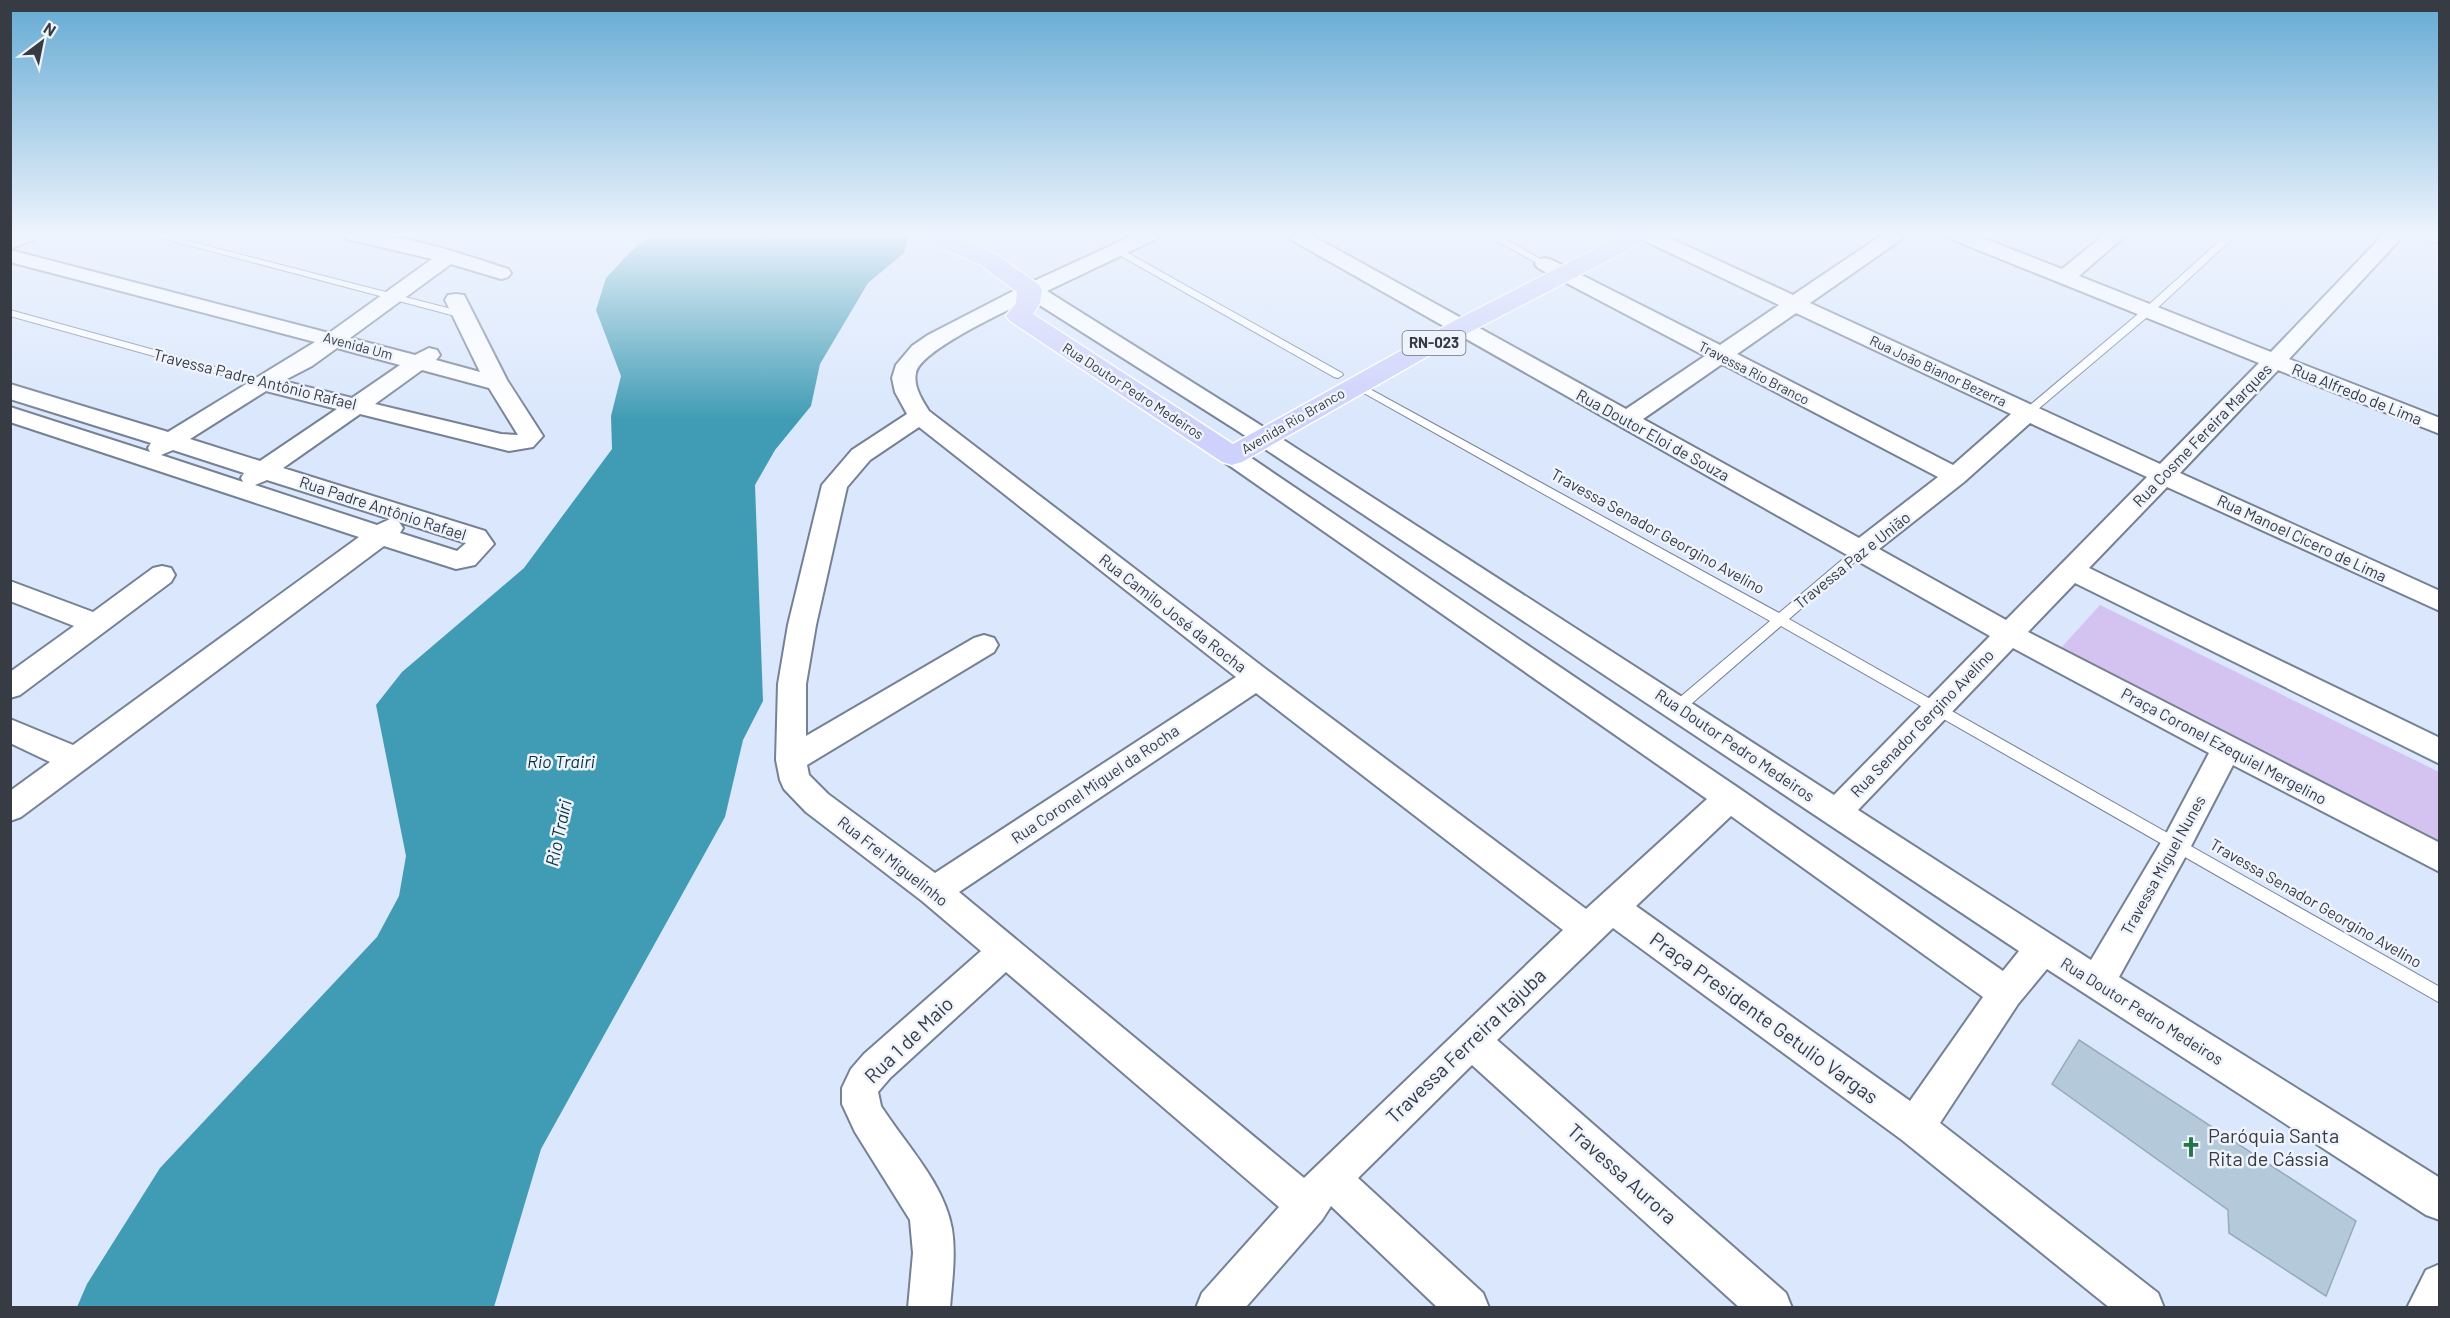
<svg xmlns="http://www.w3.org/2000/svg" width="2450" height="1318" viewBox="0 0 2450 1318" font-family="Barlow,sans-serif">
<rect width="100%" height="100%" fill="#dae7fc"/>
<path fill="#d4c2f0" d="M2100,605L2439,772V846L2061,648Z"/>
<path fill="#409cb4" d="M652,235H909L904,253L868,283L820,364L811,406L775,450L755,485L763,701L743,740L725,817L541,1149L494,1307H77L87,1284L160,1168L377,937L399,896L406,856L376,705L402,672L524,568L612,449L611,416L621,376L596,310L606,278L634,248Z"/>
<path fill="#b4cada" stroke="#97abbb" stroke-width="1.5" d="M2079,1040L2356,1221L2326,1296L2229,1233L2228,1210L2052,1084Z"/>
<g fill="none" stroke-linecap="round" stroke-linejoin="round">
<g stroke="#758194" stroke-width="2">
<path id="lane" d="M150,235H165L467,313L468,315L463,318L459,317Z
M1486,235H1497L1550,264L1542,266Z
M2226,235H2236L2152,313L2031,415H2023V411L2144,309Z
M2415,235H2429L2440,238V244Z
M1117,247L1342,373L1343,375L1338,378L1334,377L1114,252L1112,250Z
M10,310L266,381L267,383L266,385H258L10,316Z
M1357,382L1779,613L1856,548H1864L1866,551L1864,554L1789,619L2440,987V1003L1781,626L1683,711H1673L1671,707L1673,703L1770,621L1353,387V383Z"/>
</g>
<g stroke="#758194" stroke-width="4">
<path id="street" d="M10,235H38L35,239L10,249Z
M344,235C396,230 458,253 508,269L511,273L508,277L501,279L451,264L350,338L415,355L429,348L437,350L440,355L436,360L480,372L445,300L448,295L456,294L464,295L507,380L543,436L533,447L509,451L360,414L283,468L485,531L494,544L475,565L456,569L384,546L21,817L10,821V791L50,762L10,743V719L73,745L359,537L10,422V407L150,452L148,448L151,443L10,399V384L168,432L315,342L10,262V250L329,333L432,259L347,239ZM337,348L400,365L352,398L283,381L312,366ZM422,370L489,388L518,435L501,434L375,404ZM266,391L337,409L260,461L190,439ZM173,450L244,473L241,478L243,482L161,455ZM267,480L466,543L457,551L400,533L403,528L399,522L390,519L377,525L255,485Z
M1134,235H1159L1156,239L1047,291L1254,421L1834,795L1990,636L1290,239L1287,235H1311L1626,409L1705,356L1538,268L1535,264L1538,260L1545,258L1552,260L1720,345L1779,305L1641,239L1638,235H1663L1793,295L1882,235H1905L1902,239L1810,303L2160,464L2259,363L1951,239L1948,235H1975L2062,269L2104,235H2126L2079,276L2271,352L2383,235H2404L2289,359L2440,418V434L2278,370L2180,473L2440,591V611L2167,487L2089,568L2440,738V764L2075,583L2028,632L2440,843V872L2233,765L2188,852L2119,977L2440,1178V1220L2426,1215L2047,969L2018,1004L1940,1123L2158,1293L2164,1308H2110L1902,1140L1613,928L1497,1040L1786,1293L1792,1308H1740L1472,1065L1358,1178L1483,1293L1489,1308H1438L1331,1206L1322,1220L1245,1308H1196L1202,1293L1279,1207L1006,972L890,1078L878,1092L881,1106C906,1145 944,1183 952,1229C956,1255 952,1282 950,1308H908L913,1253L910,1220L855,1132L842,1104V1088L851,1069L864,1054L981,951L922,901L806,812L784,789L780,780L776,760L778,684L788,625L822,485L852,450L907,414L895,392L892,378L896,365L912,346L928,335L1023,286ZM1030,299L1238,431L2019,951L2003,971L1740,789L1241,451L1232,448L1223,451L1220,456L1223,461L1707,799L1586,909L1267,670L929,411C922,400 913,386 916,373C920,350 1007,311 1030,299ZM1796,313L2011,414L1953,465L1737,354ZM1722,364L1938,477L1859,538L1643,419ZM2030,423L2147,477L2006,620L1879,549L1964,482ZM919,427L1236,677L935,873L828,794L809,775L807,765L994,652L998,645L994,638L984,635L974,638L806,736V684L816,625L847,487L870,460ZM2013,648L2209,753L2166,834L2091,960L1858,810ZM1256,693L1563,930L1304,1178L959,892ZM1731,816L1983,997L1910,1101L1636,906Z
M162,566L171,568L175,575L171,582L20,695L10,698V672L74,626L10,601V581L93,612L153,568Z
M2440,1264V1308H2407L2426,1270Z"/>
</g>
<g stroke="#fff" stroke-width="3">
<path id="primary" d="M922,235H951L997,255L1039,285L1042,290L1040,303L1033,314L1233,444L1454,321L1622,235H1651L1647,240L1472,331L1242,462L1232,465L1222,462L1010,321L1006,316L1016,303L1017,292L981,265L925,240Z"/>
</g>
<use href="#lane" fill="#fff" fill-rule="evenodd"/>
<use href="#street" fill="#fff" fill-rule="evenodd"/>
<use href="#primary" fill="#ced1fb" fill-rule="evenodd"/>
</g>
<linearGradient id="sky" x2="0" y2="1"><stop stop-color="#65aad3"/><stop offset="0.56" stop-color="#eef4fe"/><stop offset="1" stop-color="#eef4fe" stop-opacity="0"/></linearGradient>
<rect width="2450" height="419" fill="url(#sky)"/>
<defs>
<g id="church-bare" transform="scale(1.62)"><path d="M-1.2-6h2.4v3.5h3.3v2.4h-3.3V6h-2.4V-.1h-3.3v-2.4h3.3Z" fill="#227648" stroke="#eef3fc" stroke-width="2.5" paint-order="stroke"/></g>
</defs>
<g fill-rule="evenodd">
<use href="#church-bare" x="2191" y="1147"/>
</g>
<g text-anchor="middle" stroke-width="5" stroke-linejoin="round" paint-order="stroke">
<g font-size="14" fill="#363b44" stroke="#eef3fc">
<text transform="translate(358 346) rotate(15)" y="5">Avenida Um</text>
<text transform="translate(1938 371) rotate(25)" y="5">Rua João Bianor Bezerra</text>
<text transform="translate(1754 373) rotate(27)" y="5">Travessa Rio Branco</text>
<text transform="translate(1133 391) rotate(33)" y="5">Rua Doutor Pedro Medeiros</text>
<text transform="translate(1293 421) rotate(-30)" y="5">Avenida Rio Branco</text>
</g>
<rect fill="#eef3fc" stroke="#6d727b" stroke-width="1.5" x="1402.5" y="331" width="63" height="24" rx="4.5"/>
<g font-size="15" font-weight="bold" fill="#363b44">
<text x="1434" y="348">RN-023</text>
</g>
<g font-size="16" fill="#363b44" stroke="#eef3fc">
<text transform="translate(255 379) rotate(14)" y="6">Travessa Padre Antônio Rafael</text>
<text transform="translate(2357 394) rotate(22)" y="6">Rua Alfredo de Lima</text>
<text transform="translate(1653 435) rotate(29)" y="6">Rua Doutor Eloi de Souza</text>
<text transform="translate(2202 435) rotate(-46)" y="6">Rua Cosme Fereira Marques</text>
<text transform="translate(383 508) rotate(18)" y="6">Rua Padre Antônio Rafael</text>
<text transform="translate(1658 531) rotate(29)" y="6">Travessa Senador Georgino Avelino</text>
<text transform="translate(2302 538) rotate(25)" y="6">Rua Manoel Cícero de Lima</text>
<text transform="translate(1852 560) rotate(-39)" y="6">Travessa Paz e União</text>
<text transform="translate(1173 613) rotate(38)" y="6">Rua Camilo José da Rocha</text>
<text transform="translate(1922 723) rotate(-46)" y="6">Rua Senador Gergino Avelino</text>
<text transform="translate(1735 745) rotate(34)" y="6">Rua Doutor Pedro Medeiros</text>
<text transform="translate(2224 746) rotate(28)" y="6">Praça Coronel Ezequiel Mergelino</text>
<text transform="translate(1095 784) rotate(-34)" y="6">Rua Coronel Miguel da Rocha</text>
<text transform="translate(893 861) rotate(38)" y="6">Rua Frei Miguelinho</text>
<text transform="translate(2163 865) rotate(-61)" y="6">Travessa Miguel Nunes</text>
<text transform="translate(2316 903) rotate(30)" y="6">Travessa Senador Georgino Avelino</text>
<text transform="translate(2142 1011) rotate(32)" y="6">Rua Doutor Pedro Medeiros</text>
</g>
<g font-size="18" font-style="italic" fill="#07333e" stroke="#eef3fc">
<text x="561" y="768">Rio Trairi</text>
<text transform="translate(559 833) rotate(-78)" y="6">Rio Traíri</text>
</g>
<g font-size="20" fill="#363b44" stroke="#eef3fc">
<text transform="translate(1764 1018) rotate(36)" y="7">Praça Presidente Getulio Vargas</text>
<text transform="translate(909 1040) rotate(-44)" y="7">Rua 1 de Maio</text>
<text transform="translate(1466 1046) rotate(-44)" y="7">Travessa Ferreira Itajuba</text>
<text transform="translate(1622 1174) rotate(42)" y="7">Travessa Aurora</text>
</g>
<g font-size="20" fill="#363b44" stroke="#eef3fc" text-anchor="start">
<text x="2208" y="1143">Paróquia Santa<tspan x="2208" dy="23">Rita de Cássia</tspan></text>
</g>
</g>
<rect width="2450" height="1318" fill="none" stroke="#363b44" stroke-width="24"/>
<g transform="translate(42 42) rotate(32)" stroke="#eef3fc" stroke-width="4.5" paint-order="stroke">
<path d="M0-4.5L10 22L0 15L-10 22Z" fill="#363b44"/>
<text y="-9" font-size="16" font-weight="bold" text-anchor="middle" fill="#363b44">N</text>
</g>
</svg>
